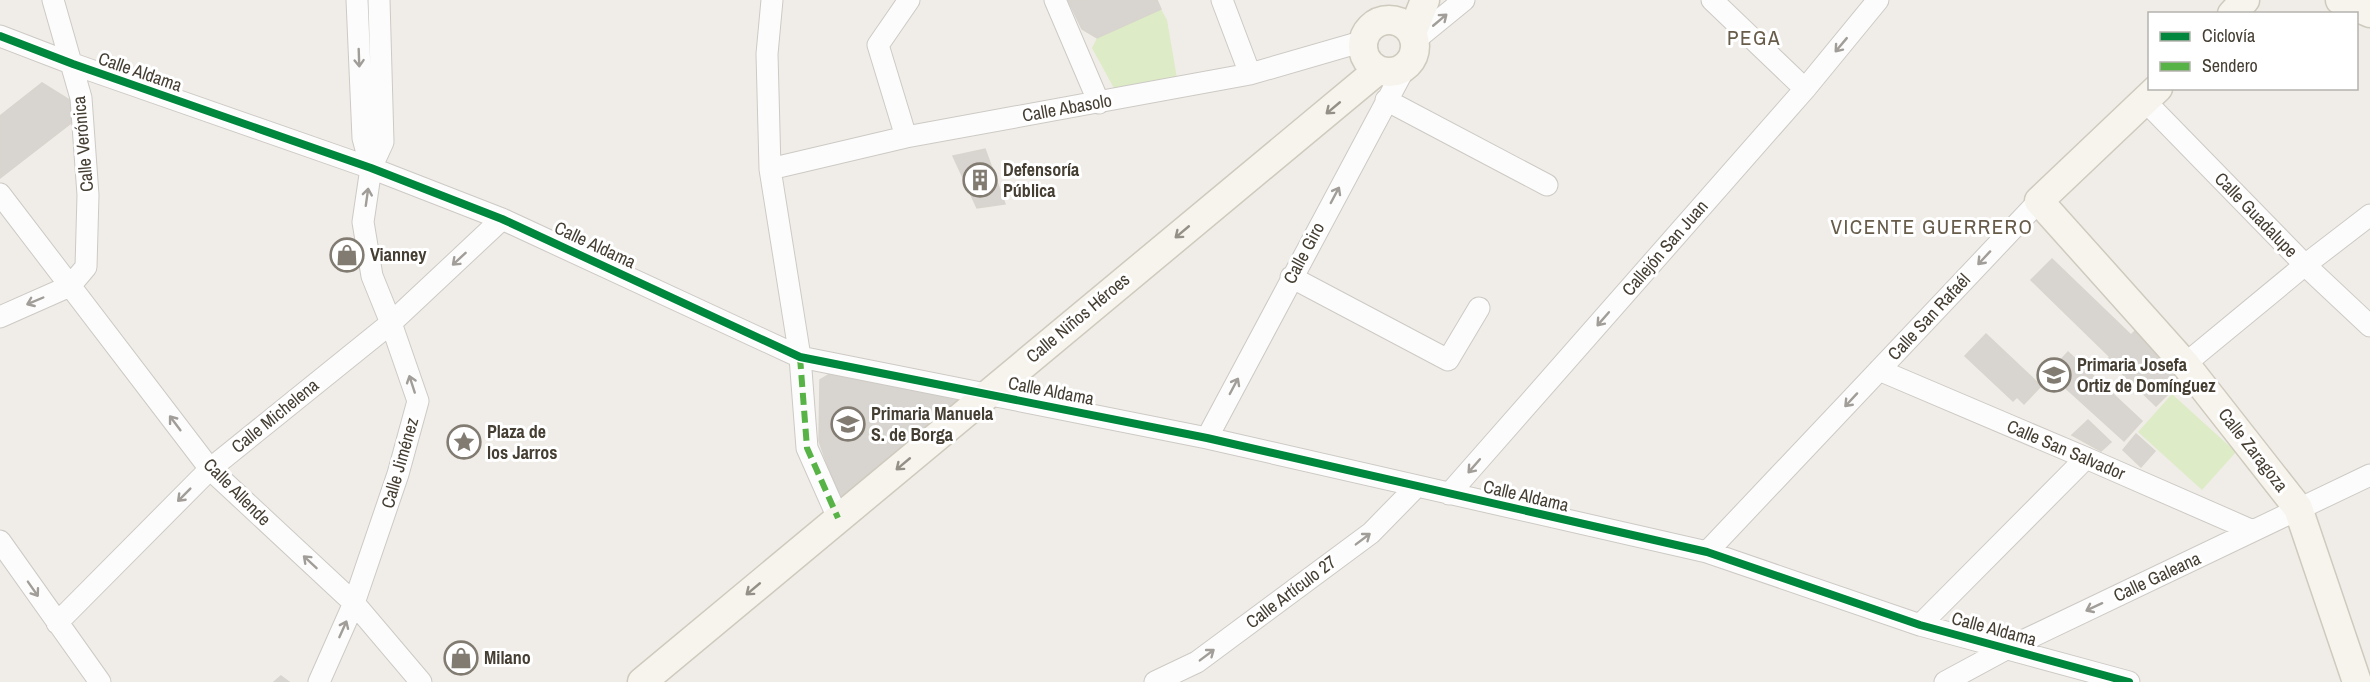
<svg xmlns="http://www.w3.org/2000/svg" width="2370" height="682" viewBox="0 0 2370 682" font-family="'Archivo Narrow',sans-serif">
<rect width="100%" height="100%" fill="#f0ede8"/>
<path fill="#ddebc6" d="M1161,9L1167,20L1177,78L1116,92L1092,48L1097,38Z
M2172,394L2236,452L2202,490L2138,432Z"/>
<path fill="#d8d4cf" stroke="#d8d4ce" stroke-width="1.5" d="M1068,0H1157L1161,9L1097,38L1082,29Z
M42,83L79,106V117L0,178V116Z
M985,149L1005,204L977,208L953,156Z
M2052,259L2131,335L2135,331L2183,379L2156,406L2107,359L2110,357L2031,280Z
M1986,334L2041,386L2024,404L2017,397L2013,401L1965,356Z
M2068,352L2142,421L2124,441L2049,373Z
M833,372L957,400L959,411L842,508L819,441L820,380Z
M2088,420L2111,442L2101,451L2072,435Z
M2136,434L2155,451L2141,467L2123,450Z
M281,676L289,682H274Z"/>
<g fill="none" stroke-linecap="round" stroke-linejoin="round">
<g stroke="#cdcac5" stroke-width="23">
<path id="street" d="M357,0L363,138L371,168
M772,0L767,54L770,169L800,357L807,448L838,518
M1055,0L1099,103
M1222,0L1250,74
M1712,0L1805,89
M0,36L73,64L371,168L502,219L800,357L1207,438L1707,552L1920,625L2129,682
M1415,40L1464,0
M1386,100L1547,185
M2146,102L2305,265L2370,326
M906,137L878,45L909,0
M770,169L906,137L1250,74L1364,41
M0,194L210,469L354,603L421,682
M1291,277L1448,360L1479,308
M0,317L70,286L86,267L88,195L81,98L53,0
M2185,364L2305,265L2370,215
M1879,370L2086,458L2253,531
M1207,438L1404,69
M1449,494L1805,89L1878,0
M0,541L100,682
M1707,552L2039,201
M57,623L210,469L391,323L502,219
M1920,625L2086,458
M319,682L354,603L398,474L418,401L391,323L372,276L363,222L371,168L383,142L379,0
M1155,682L1197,662L1371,533L1416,487
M1945,682L2008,648L2370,475"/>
</g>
<g stroke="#cfcabe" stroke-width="31">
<path id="secondary" d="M2340,0L2370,13
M2232,14L2245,0
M1363 46a26 26 0 1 1 52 0a26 26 0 1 1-52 0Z
M1412,33L1425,0
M2158,88L2039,201L2185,364L2298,508L2357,682
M642,682L1378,70"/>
</g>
<use href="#street" stroke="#fdfcfc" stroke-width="21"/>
<use href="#secondary" stroke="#f6f4ed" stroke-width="28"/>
<path stroke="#57b346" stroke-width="6" stroke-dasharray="12 6" stroke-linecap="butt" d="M800,357L807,448L838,518"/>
<g stroke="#fff" stroke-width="11">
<path id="cycleway" d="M0,36L73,64L371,168L502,219L800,357L1207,438L1707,552L1920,625L2129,682"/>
</g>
<use href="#cycleway" stroke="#00873e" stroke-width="8"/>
</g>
<defs><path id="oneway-shaft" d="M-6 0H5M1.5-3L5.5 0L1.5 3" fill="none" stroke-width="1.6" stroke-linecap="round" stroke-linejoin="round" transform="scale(1.5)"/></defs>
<g stroke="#a19d98">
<use href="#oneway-shaft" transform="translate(1440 20) rotate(-40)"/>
<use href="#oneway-shaft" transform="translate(1841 45) rotate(130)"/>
<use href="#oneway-shaft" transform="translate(359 58) rotate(88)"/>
<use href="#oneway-shaft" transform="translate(1335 195) rotate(-62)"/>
<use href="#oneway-shaft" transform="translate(367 197) rotate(-82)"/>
<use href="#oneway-shaft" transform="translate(1984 258) rotate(133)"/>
<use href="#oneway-shaft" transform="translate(459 259) rotate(137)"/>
<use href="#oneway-shaft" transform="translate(35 301) rotate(157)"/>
<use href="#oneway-shaft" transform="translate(1603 319) rotate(131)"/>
<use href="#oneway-shaft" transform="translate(412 384) rotate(-108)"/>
<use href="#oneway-shaft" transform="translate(1234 386) rotate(-62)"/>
<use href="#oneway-shaft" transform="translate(1851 400) rotate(133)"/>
<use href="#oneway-shaft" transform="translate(175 423) rotate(-127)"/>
<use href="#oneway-shaft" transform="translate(1474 466) rotate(131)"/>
<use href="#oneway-shaft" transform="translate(184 495) rotate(135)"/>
<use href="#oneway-shaft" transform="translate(1363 539) rotate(-37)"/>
<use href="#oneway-shaft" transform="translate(310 562) rotate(-137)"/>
<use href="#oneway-shaft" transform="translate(33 589) rotate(55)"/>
<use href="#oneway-shaft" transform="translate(2094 607) rotate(155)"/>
<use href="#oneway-shaft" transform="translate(343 629) rotate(-66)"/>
<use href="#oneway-shaft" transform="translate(1207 655) rotate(-37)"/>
</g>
<g stroke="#959087">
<use href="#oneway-shaft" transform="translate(1333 108) rotate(140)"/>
<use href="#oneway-shaft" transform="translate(1182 232) rotate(140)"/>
<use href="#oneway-shaft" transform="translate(903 464) rotate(140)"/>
<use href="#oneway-shaft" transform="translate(753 589) rotate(140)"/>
</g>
<defs>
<g id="building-ring" transform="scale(1.725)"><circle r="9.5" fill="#fff" stroke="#817b72" stroke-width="1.5"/><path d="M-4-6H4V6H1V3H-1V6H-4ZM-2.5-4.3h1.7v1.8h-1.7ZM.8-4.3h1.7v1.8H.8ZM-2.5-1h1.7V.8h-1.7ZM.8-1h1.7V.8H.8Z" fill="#817b72"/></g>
<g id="shop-ring" transform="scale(1.725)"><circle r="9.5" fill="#fff" stroke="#817b72" stroke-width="1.5"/><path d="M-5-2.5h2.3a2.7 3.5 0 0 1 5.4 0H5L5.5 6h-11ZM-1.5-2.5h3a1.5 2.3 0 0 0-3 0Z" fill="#817b72"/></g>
<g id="school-ring" transform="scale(1.725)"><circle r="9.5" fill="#fff" stroke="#817b72" stroke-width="1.5"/><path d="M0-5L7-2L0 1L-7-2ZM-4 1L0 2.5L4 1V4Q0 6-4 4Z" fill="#817b72"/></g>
<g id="sight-ring" transform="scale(1.725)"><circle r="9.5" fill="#fff" stroke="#817b72" stroke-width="1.5"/><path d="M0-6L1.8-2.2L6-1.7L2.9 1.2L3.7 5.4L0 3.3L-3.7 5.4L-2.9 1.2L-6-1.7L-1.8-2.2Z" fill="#817b72"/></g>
</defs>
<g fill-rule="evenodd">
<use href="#building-ring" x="980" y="180"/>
<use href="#shop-ring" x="347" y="255"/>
<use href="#school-ring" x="2054" y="375"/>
<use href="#school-ring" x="848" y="424"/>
<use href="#sight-ring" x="464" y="442"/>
<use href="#shop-ring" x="461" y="658"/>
</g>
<g text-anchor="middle" stroke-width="6" stroke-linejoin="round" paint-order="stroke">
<g font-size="18" fill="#453e33" stroke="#fff">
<text transform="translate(140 72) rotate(19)" y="6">Calle Aldama</text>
<text transform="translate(1067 108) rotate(-10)" y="6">Calle Abasolo</text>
<text transform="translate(83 144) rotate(-95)" y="6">Calle Verónica</text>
<text transform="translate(2256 215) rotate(46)" y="6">Calle Guadalupe</text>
<text transform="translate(595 245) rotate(25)" y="6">Calle Aldama</text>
<text transform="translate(1665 248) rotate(-49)" y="6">Callejón San Juan</text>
<text transform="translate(1304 253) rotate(-62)" y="6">Calle Giro</text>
<text transform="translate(1929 317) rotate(-47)" y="6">Calle San Rafaél</text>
<text transform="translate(1078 318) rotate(-40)" y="6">Calle Niños Héroes</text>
<text transform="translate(1051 391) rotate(11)" y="6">Calle Aldama</text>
<text transform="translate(275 416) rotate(-39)" y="6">Calle Michelena</text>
<text transform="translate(2066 450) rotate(23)" y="6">Calle San Salvador</text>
<text transform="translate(2253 450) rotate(52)" y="6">Calle Zaragoza</text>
<text transform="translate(400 463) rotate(-74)" y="6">Calle Jiménez</text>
<text transform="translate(237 492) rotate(45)" y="6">Calle Allende</text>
<text transform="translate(1526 496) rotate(13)" y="6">Calle Aldama</text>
<text transform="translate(2157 577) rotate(-25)" y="6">Calle Galeana</text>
<text transform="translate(1291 592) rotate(-37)" y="6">Calle Artículo 27</text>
<text transform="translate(1994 629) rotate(15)" y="6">Calle Aldama</text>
</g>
<g font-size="18" font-weight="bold" fill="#453e33" stroke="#fff" text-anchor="start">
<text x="1003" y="176">Defensoría<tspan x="1003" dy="21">Pública</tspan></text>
<text x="370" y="261">Vianney</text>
<text x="2077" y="371">Primaria Josefa<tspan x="2077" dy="21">Ortiz de Domínguez</tspan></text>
<text x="871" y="420">Primaria Manuela<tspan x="871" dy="21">S. de Borga</tspan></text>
<text x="487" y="438">Plaza de<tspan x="487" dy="21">los Jarros</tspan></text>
<text x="484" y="664">Milano</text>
</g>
<g font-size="21" letter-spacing="1.5" fill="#685c4a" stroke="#fff">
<text x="1754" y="45">PEGA</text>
<text x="1932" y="234">VICENTE GUERRERO</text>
</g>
</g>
<rect x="2148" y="12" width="210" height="78" fill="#ffffff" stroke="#b5b2ad" stroke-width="1.5"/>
<rect x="2160" y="32" width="30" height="9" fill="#00873e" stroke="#b5b2ad" stroke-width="1.5"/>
<text x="2202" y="42" font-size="18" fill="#453e33">Ciclovía</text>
<rect x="2160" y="62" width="30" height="9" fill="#57b346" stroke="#b5b2ad" stroke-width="1.5"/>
<text x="2202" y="72" font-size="18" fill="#453e33">Sendero</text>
</svg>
